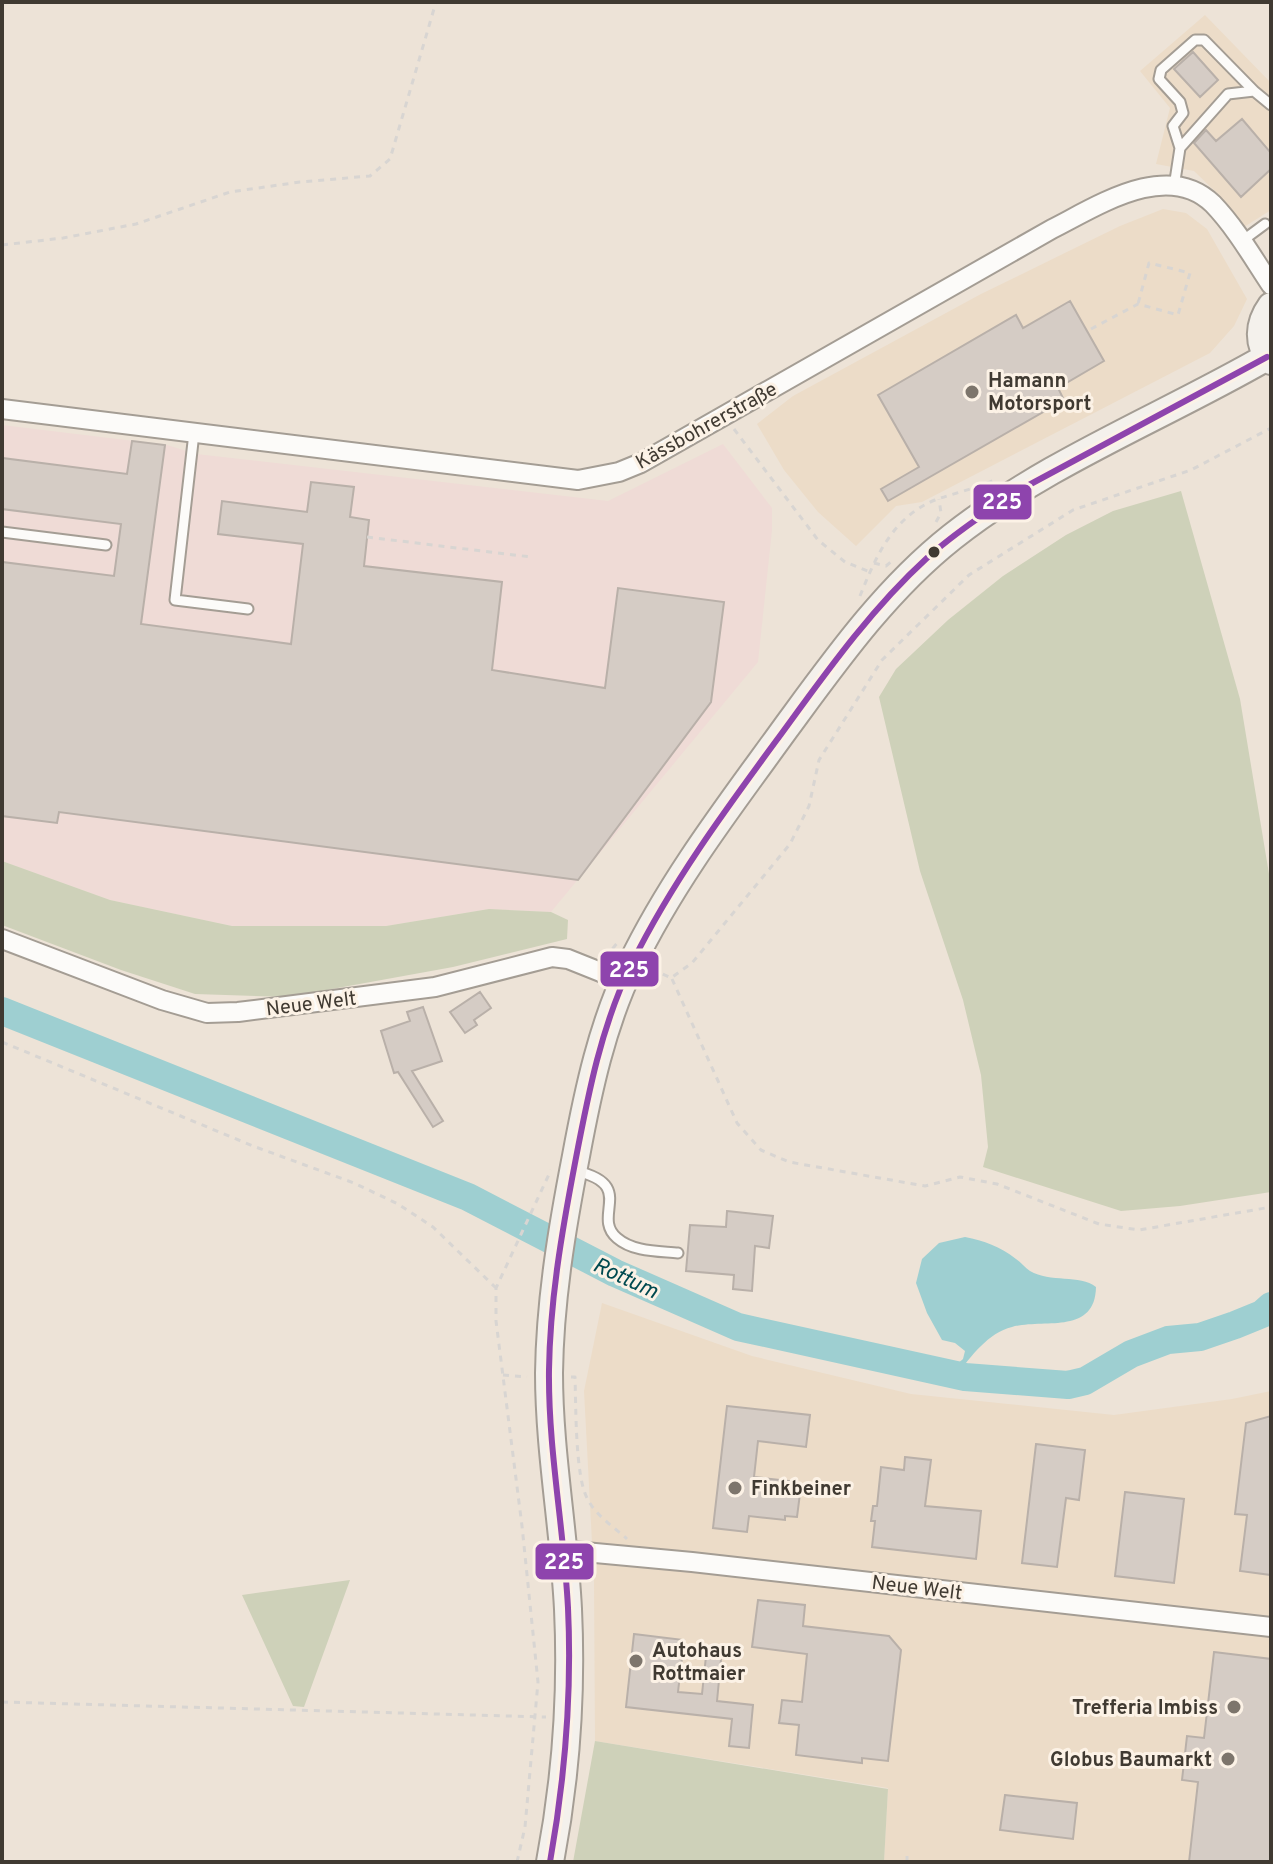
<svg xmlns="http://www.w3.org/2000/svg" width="1273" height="1864" viewBox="0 0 1273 1864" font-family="Overpass,sans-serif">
<rect width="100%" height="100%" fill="#ede3d7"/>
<path fill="#ecdcc8" d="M1205,15L1271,83V210L1244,227L1220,196L1194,171L1156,164L1170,108L1140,71Z
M1163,209L1186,213L1207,229L1247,299L1234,326L1210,353L922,502L896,506L856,546L818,512L784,470L757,424L793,396L981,294L1120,226Z
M602,1303L752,1356L911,1394L1114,1415L1232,1399L1271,1391V1862H884L888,1788L595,1741L594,1580L584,1391Z"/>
<path fill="#efdbd6" d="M2,425L167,445L196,454L608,501L723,444L772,508V530L758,662L551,912L489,909L386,926H232L110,900L2,861Z"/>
<path fill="#ced1b9" d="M1181,491L1240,699L1271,886V1192L1180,1206L1121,1211L983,1167L988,1147L981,1075L963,1000L920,871L879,697L896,669L948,620L1003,576L1066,535L1113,511Z
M2,861L110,900L232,926H386L489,909L551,912L568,920L567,939L453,967L288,997L195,994L121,970L2,925Z
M350,1580L304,1707L293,1706L242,1595Z
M595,1741L888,1789L884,1862H573Z"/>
<path fill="#9ecfd1" d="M965,1237C984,1241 1000,1246 1016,1259C1021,1262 1025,1268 1030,1271C1050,1283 1080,1274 1096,1287C1095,1336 1043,1318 1012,1327C988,1333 971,1356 957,1375L947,1373L963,1359L965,1351L955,1343L942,1340L927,1313L916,1283L922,1259L939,1243Z"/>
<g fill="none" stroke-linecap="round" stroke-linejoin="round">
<path stroke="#9ecfd1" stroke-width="28" d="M2,1011L468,1197L615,1273L738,1327L965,1377L1068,1385L1085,1381L1131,1354L1168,1340L1200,1337L1235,1325L1262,1314L1271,1306"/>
</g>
<path fill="#d5ccc5" stroke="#b9b0a9" stroke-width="2" d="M1193,52L1218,80L1200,97L1174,69Z
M1242,119L1271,153V169L1241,197L1194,143L1206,130L1216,141Z
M1070,301L1104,361L1058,388L1064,400L888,501L881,489L919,467L878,395L1016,315L1023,328Z
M132,441L165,445L141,624L291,644L303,544L218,534L222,501L307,512L311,482L354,487L350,517L369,520L364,566L502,582L492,670L605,688L618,588L724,602L711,702L578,880L59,812L57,823L2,816V562L114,576L121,524L2,509V458L127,474Z
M480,992L491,1008L474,1020L477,1025L465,1033L450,1012Z
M423,1007L442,1061L412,1071L443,1121L433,1127L398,1072L394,1073L381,1031L410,1021L407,1012Z
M727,1211L773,1216L769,1248L755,1246L752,1291L733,1289L734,1275L686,1271L690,1225L726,1227Z
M727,1406L810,1415L806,1447L758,1441L754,1477L790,1481L789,1485L801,1486L797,1517L785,1516V1520L749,1516L747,1532L713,1528Z
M1271,1416V1575L1240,1571L1247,1515L1235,1514L1246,1423Z
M1036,1444L1085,1450L1079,1500L1066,1498L1057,1567L1022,1563Z
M905,1457L931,1460L925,1506L981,1511L976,1559L872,1547L875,1521H871L873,1506H877L881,1467L904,1470Z
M1125,1492L1184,1499L1174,1583L1115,1576Z
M758,1600L805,1605L803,1626L889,1636L901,1650L888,1761L862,1758V1763L796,1755L799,1725L779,1723L780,1717L782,1700L802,1702L807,1654L752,1647Z
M634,1634L684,1640L678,1692L702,1694L707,1647L722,1649L717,1701L753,1705L749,1748L729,1746L732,1719L626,1707Z
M1214,1652L1271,1659V1862H1189L1198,1782L1182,1780L1187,1736L1204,1738Z
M1005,1795L1077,1803L1073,1839L1000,1830Z"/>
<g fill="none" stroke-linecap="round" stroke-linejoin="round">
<g stroke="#a49d94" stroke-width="13">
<path id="service" d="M1180,148L1173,126L1183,113L1180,102L1159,79L1161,70L1195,40H1204L1254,91
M1174,187L1180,148L1228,94L1254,91L1271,105
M1242,241L1265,224
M194,433L175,600L248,609
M2,532L106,545
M576,1171C637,1185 591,1216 617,1238C633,1252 658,1251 678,1253"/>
</g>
<g stroke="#a49d94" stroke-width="22">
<path id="minor" d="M2,409L578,480L619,472L641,463L1052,229C1096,207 1167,159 1213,204C1236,228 1253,258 1271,285
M2,939L162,1000L207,1013L238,1012L435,987L552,957L568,959L623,981
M563,1550L692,1562L1271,1627"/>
</g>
<g stroke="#a49d94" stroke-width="30">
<path id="secondary" d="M1271,306C1258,324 1257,344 1271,361
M550,1862C566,1778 572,1694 568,1609C564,1530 549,1451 549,1373C550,1300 562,1228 576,1156C588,1091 602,1025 631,965C672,880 730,805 785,729C835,661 885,590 952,537C1047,462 1163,417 1267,357"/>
</g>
<path stroke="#d8d5d2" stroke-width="3" stroke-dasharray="6 6" stroke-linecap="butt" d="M2,245L63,238L136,224L230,192L300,182L370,176L390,159L436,2
M1091,329L1138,304L1178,315L1190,273L1149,263L1138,304
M734,429L818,540L845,562L870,572
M936,522L941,513L939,499
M367,537L531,557
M874,563L886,566L892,561
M860,596C876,556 893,517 935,500C954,493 975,489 994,480
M605,958L618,942
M652,969L671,978L692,963L790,844L809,806L819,760L882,660L969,575L1073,510L1191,470L1271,428
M672,979L737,1123L761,1150L789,1162L925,1186L960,1177L997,1184L1099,1224L1139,1230L1271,1207
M2,1042L253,1146L354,1183L398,1204L433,1227L496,1288
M503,1375L527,1377
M571,1377H575C576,1404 575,1475 587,1498C595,1515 614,1527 627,1539
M2,1702L546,1717
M517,1862L525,1827L538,1682L522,1526L496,1321V1288L551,1170
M907,1862V1855"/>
<use href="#service" stroke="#fcfbf9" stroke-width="9"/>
<use href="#minor" stroke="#fcfbf9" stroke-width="18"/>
<use href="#secondary" stroke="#f4f1ec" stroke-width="26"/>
<g stroke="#fcf2e6" stroke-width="12">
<path id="bus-1" d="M550,1862C565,1778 572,1693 568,1608C564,1529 548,1449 549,1370C550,1300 562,1231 575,1163C588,1095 601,1026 632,963C672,882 726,809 779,737C825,674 870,610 927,558C957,531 992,508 1027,486L1267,357"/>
</g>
<use href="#bus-1" stroke="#8e44ad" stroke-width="6"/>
</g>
<g fill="#7d756c" stroke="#fcf2e6" stroke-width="3">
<circle cx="972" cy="392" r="8"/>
<circle cx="735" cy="1488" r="8"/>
<circle cx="636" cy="1661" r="8"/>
<circle cx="1234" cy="1707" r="8"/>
<circle cx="1228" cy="1759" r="8"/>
</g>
<circle fill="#403a32" stroke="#fcf2e6" stroke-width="3" cx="934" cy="552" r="7"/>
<g text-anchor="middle" stroke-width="6" stroke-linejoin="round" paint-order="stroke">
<g font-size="20" font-weight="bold" fill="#403a32" stroke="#fcf2e6" text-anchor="start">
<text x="988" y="387">Hamann<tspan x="988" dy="23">Motorsport</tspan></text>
<text x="751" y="1495">Finkbeiner</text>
<text x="652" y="1657">Autohaus<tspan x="652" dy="23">Rottmaier</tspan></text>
<text x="1218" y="1714" text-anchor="end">Trefferia Imbiss</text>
<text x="1212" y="1766" text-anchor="end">Globus Baumarkt</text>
</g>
<g font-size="20" fill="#403a32" stroke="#fcf2e6">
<text transform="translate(706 425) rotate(-29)" y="7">Kässbohrerstraße</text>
<text transform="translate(311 1003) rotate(-7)" y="7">Neue Welt</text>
<text transform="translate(917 1587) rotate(7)" y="7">Neue Welt</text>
</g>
<g font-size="22" font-style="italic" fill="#014a50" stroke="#fcf2e6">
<text transform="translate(626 1277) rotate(25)" y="8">Rottum</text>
</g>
</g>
<g stroke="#fcf2e6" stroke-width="3">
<rect x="972" y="483" width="61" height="38" rx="8" fill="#8e44ad"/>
<rect x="599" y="950" width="61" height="38" rx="8" fill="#8e44ad"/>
<rect x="534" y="1542" width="61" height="39" rx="8" fill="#8e44ad"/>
</g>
<g font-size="22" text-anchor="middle" font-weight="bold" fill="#fff">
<text x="1002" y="509">225</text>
<text x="629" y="977">225</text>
<text x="564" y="1569">225</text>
</g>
<rect width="1273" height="1864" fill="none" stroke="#403a32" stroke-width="8"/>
</svg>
